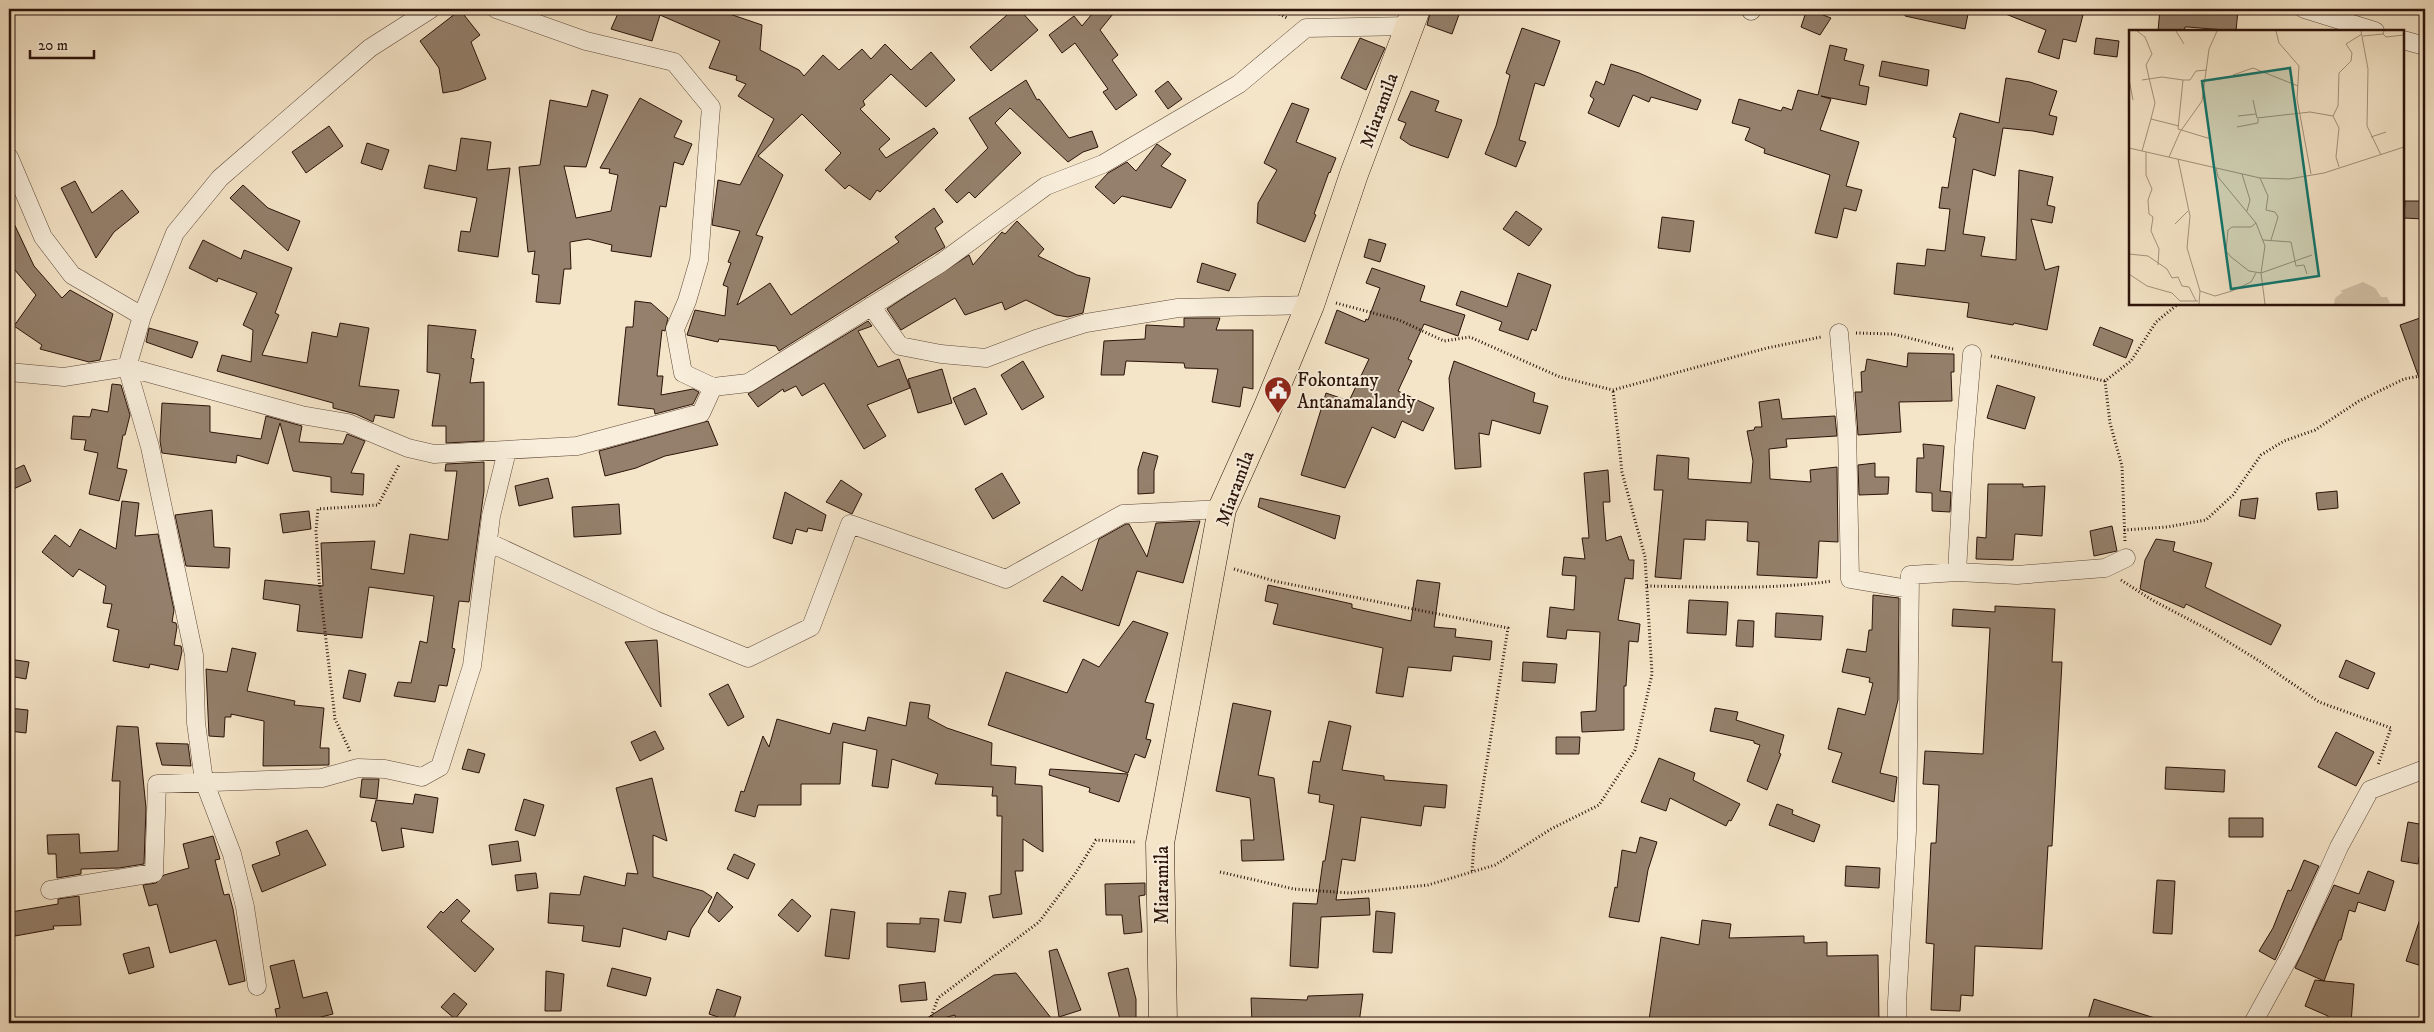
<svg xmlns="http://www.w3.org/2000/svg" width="2434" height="1032" viewBox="0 0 2434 1032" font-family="'IM FELL DW Pica',serif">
<rect width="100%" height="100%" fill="#f5e5c8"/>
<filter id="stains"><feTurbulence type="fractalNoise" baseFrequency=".004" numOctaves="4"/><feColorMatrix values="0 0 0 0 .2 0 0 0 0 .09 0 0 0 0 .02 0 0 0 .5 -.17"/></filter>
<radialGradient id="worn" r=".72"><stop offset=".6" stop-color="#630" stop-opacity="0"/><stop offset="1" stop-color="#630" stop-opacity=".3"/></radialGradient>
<path fill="#94806c" stroke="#2b1309" d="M620,9H715L762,25L760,50L799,70L804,76L823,55L839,70L862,49L871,59L885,44L911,70L931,52L955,80L926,107L891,74L863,101L865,105L860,109L890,139L879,149L886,158L934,128L938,133L880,192L877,190L870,200L849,185L845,189L825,170L841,153L802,114L758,156L783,175L756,235L763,237L737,305L770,283L791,315L899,242L895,237L934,208L943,222L935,228L945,247L779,351L776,346L719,339L718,342L687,335L695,310L725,316L728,287L723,285L731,263L728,262L740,231L712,225L718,180L740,185L774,119L738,96L746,84L736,80L737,76L709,68L720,41L660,15L652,41L611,29Z
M1014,9H1019L1038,30L991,71L970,47Z
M1096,9H1117L1100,30L1118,55L1112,60L1137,95L1116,110L1103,92L1108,89L1075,43L1062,53L1049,35L1074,16L1082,26Z
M1431,9H1461L1452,34L1427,25Z
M1807,9L1831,18L1820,35L1801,27Z
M1906,9H1969L1965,29L1905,16Z
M1993,9H2075L2084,11L2076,42L2063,39L2059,59L2038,52L2046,30Z
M2160,9L2238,10L2236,31L2188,27H2185L2184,31H2158Z
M460,10L480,35L471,42L486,79L459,90L443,93L439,68L420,41Z
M1522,28L1560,41L1544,86L1535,83L1519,140L1526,142L1516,167L1485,154L1496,126L1510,75L1506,73Z
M1360,38L1385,48L1366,90L1341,78Z
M2096,38L2119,41L2117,57L2094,54Z
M1830,45L1847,49L1844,60L1864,65L1859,85L1869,87L1866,105L1821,96L1831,99L1820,130L1859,142L1846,186L1862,190L1856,211L1844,208L1837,238L1815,233L1830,175L1764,153L1765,149L1745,140L1750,128L1732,123L1739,99L1781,111L1783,107L1792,110L1798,90L1818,95Z
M1882,61L1929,70L1927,86L1879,76Z
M1611,64L1639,73L1701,100L1697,110L1651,97L1649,102L1633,95L1619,127L1588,113L1594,99L1590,96L1596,81L1604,85Z
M2006,78L2030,82L2057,91L2049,115L2057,117L2053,135L2033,131L2003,128L1995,176L1973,169L1963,234L1985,237L1981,256L2016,260L2019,170L2053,177L2047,205L2055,207L2052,223L2031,219L2045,270L2059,266L2047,330L2014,323L2013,325L1967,317L1969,303L1894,294L1897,263L1925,266L1927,249L1945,251L1950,209L1939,208L1942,187L1948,188L1956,138L1953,137L1960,113L1999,123Z
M1026,80L1037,100L1039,99L1069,138L1092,131L1098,147L1083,152L1068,162L1010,108L995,123L1021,153L975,198L969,192L957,203L945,190L988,148L969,118Z
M1168,81L1182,99L1168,109L1155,91Z
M592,90L608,95L586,167L564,166L576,218L611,211L618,175L609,173L610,169L600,168L640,98L682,121L674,137L692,144L683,165L674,162L666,207L660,206L651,257L611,251L612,245L588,239L570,242L571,269H564L560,304L536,302L539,275L532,274L535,251L528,252L519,167L540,165L550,100L587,107Z
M1411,91L1439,101L1435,111L1462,120L1448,158L1410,145L1400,138L1406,123L1398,120Z
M1292,103L1309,109L1296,142L1336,158L1330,173L1329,172L1314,214L1316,215L1305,242L1257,223L1258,203L1277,170L1264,163Z
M329,126L343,146L306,173L292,152Z
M461,138L491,142L487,170L510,168L498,257L458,251L461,231L470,232L477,198L424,188L429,165L456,171Z
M367,143L389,150L382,170L361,163Z
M1157,144L1171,154L1161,166L1186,180L1171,208L1122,196L1114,204L1095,187L1108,173L1127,162L1136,171Z
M75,181L92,213L122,190L139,212L114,232L96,258L61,188Z
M243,185L268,208L300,221L288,251L230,198Z
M2405,201H2424L2423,219L2404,218Z
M1516,211L1542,229L1529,246L1503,229Z
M9,213L34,266L62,298L70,290L113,314L100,360L89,362L40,349L42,345L14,326L36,295L9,263Z
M1662,217L1694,221L1690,252L1658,248Z
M1017,221L1044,249L1038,256L1077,275L1090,278L1083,313L1068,317L1056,315L1026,300L1005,310L1002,302L965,315L955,298L901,330L887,309L969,255L973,265L1002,232L1005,234Z
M1369,239L1386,244L1380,262L1364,257Z
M203,240L241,259L244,250L292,268L275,313L279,315L262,355L307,363L312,332L337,337L340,323L369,328L359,386L399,390L394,418L375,415L373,422L356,414L333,408V403L217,371L222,355L251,362L253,330L243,325L257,293L218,278L217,282L189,268Z
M1202,263L1236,274L1229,291L1197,282Z
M1372,268L1425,286L1420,301L1465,315L1458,336L1424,324L1408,359L1412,361L1398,391L1434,408L1423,431L1402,421L1395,438L1372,427L1345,488L1301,475L1326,393L1349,401L1369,359L1325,343L1337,310L1365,322L1366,319L1368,320L1380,288L1366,283Z
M1518,273L1551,285L1536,331L1532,329L1528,340L1499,330L1502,322L1456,305L1461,291L1507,307Z
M635,301L651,303L668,318L665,331L662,330L657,376H663L661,395L693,389L699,392L693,404L655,414L654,409L618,405L626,327H633Z
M1184,318H1220L1216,330H1253V389L1243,387L1240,407L1212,402L1218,369L1185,368L1184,363L1126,361L1124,375H1101L1104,341L1145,339L1146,325L1184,327Z
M2420,318L2425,332V388L2423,389L2400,325Z
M868,321L872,326L858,331L878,367L899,359L910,388L867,405L886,436L864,449L824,383L802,396L796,386L784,392L783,389L758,407L748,394Z
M428,325L476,330L471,358L474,359L470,383L484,382V441L446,443V426H432L440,374L427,372Z
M2100,327L2133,340L2126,358L2093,345Z
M149,328L198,342L192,358L146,342Z
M1908,353L1954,354V372H1951L1952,401L1899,402L1901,432L1858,435L1855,392H1862L1861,372L1865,371L1867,359L1907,367Z
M1023,361L1044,397L1022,410L1001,375Z
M1454,361L1535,393L1533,402L1548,406L1540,434L1492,420L1489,435L1479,433L1481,467L1455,469L1449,378Z
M942,369L952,403L918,413L908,379Z
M112,384L121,385L130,415L125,435H123L117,468L127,470L119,501L89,494L98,453L84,450L86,440L71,439L73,416L90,417L92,409L108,412Z
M1997,385L2035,397L2025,429L1987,418Z
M975,388L987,414L965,425L953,398Z
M1779,399L1782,419L1835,416L1837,436L1786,439L1787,447L1769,449L1770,479L1811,482L1810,470L1837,467L1838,542L1819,541L1817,578L1757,575L1759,542L1747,541L1748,522L1706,520L1705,540L1684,539L1681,579L1655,577L1663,490H1654L1657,455L1689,458L1688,479L1751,483L1753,461L1747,431L1754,430L1755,427H1762L1759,402Z
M162,403L210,406V432L261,439L266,416L302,426L299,442L343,444L347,434L365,441L351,473L364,474L363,495L331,492V477L293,471L280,423L268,464L237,455L236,463L162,453L160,441Z
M708,421L718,445L665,456L636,468L605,476L599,451Z
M1923,444L1944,446L1940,491L1951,492L1950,512L1932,511V493L1916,492L1917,458H1924Z
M1143,452L1158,456L1154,471V493L1138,494V469Z
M484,462V491L469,602L459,601L452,648L455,649L447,686L439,685L435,702L394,696L398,682L411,683L420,641L427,643L434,596L369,587L362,638L297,631L300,605L263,599L265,580L323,586L321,543L375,541L371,569L404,574L410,534L448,540L457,471H445L446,464Z
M1875,463V477H1889L1888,494L1859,495L1858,465Z
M24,465L31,481L9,491V472Z
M1608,470L1610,502H1603L1606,541L1621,536L1629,560H1634L1633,579L1625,578L1618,620L1640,624L1638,642L1629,641L1626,686H1624V730L1582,732L1581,712L1596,711L1600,632L1567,630L1566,639L1547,637L1550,607L1574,610L1576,576L1562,575L1564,557L1585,559L1582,538H1589L1584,473Z
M1002,473L1020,503L993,519L975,489Z
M548,478L553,498L519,506L515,486Z
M841,480L862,494L852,514L826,502Z
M1988,484H2023V487L2045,486L2042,536L2015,534L2013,560L1976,559L1977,537L1986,538Z
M2337,491L2338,508L2318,510L2316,493Z
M785,492L826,515L822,531L808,528L807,532L796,529L792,544L773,538Z
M1260,498L1340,516L1335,539L1258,507Z
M2258,498L2255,519L2239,516L2241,500Z
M122,501L139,503L135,536L158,534L174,610L172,622L176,623L177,627L174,645L181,646L182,651L178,670L150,664L149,668L113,661L119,630L107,627L112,604L103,603L106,586L79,569L73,577L42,552L55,535L70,547L80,529L116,549Z
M619,504L621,534L574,537L572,507Z
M212,510L214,547L230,548L229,568L186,566L175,515Z
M309,511L311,529L283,533L280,514Z
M1200,521L1183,583L1137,571L1119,626L1043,601L1062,576L1082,591L1099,539L1126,524H1129L1147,557L1156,523Z
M2112,526L2117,551L2094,556L2090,531Z
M2156,539L2175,542L2173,551L2212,563L2205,587L2281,625L2271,645L2186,604L2184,608L2140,589L2145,560Z
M1417,580L1440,583L1434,627L1456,629L1455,637L1492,641L1490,660L1453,656L1451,671L1408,667L1403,697L1376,693L1383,648L1273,624L1278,604L1265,601L1268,585L1352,604V608L1411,621Z
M1873,595L1899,598L1898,700L1880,773L1897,777L1894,802L1832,782L1842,753L1828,749L1838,708L1865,715L1873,683L1869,682L1870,678L1842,672L1847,649L1866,652L1869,630H1872Z
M1689,600L1728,602L1726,635L1687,633Z
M1995,606L2055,609L2052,662H2062L2052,846H2048L2042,949L1975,946L1973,996L1961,995L1960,1011L1931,1010L1934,944L1926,943L1931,843H1936L1939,785L1923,784L1925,751L1983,754L1990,628L1952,626L1953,609L1995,612Z
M1776,613L1823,616L1821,640L1775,637Z
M1738,620L1754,621L1753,647L1736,646Z
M1133,621L1168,633L1145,702L1154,704L1146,739L1151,740L1145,758L1135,754L1128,773L988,725L1006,672L1067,693L1083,659L1099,667Z
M657,640L658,653L661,707L625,642Z
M232,648L256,653L247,691L295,701L294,705L324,708L320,748H329V765L263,766L264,721L231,714V717H225L224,737L209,736L206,669L227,672Z
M9,659L29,662L26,679L9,676Z
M2346,660L2375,673L2368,689L2339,677Z
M1523,662L1557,664L1555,683L1522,681Z
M349,670L366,674L360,702L343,698Z
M728,684L744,717L728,726L709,694Z
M910,702L930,705L928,718L947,728L992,743L991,765L1016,767L1015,784L1042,786L1043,852L1023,839V871H1015L1022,914L993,918L989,896L1001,894L1002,816H997V796H992L993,787L935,784L938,774L892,759L888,788L872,786L877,750L843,742L840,784H801V805H758L755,817L735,811L741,791L744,792L763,736L769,747L777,719L830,734L833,723L865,731L868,717L906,726Z
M1233,703L1271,711L1258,775L1274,778L1284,860L1242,861L1241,840H1254L1250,798L1216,791Z
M9,708L28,710L26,733L9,731Z
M1715,708L1738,712L1736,720L1784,735L1779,753L1781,754L1767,790L1747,781L1760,745L1754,743V741L1710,731Z
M1329,721L1351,726L1342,770L1384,776V780L1447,785L1445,808L1424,806L1421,826L1361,817L1355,861L1342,859L1336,900L1369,898L1370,915L1321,917L1318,968L1290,966L1293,903L1317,904L1323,861H1325L1334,805L1319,802L1320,795L1308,793L1313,761L1320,762Z
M117,726L138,727L146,808L144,864L119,868L81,869V874L57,878L56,854H48L47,835L79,834L80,853L118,851L120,781H112Z
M655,731L664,749L640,761L631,742Z
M2336,732L2374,752L2356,786L2318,767Z
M1556,737H1580L1579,754H1556Z
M156,743L188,744L191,766L162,765Z
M468,749L485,754L479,773L462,769Z
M1659,758L1695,773L1693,780L1740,804L1731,821L1729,820L1726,826L1670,798L1666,811L1641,802Z
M2166,767L2225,770L2224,792L2165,789Z
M1050,769L1128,774L1119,802L1089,792L1090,788L1049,775Z
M652,778L667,841L653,835V877L703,891L712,897L691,929L689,937L668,931L666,940L623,928L620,947L582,941L584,926L548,923L550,893L580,895L584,876L625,886L627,873L638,874L616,788Z
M362,779H379L377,799L360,797Z
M415,794L438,798L433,833L401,828L404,847L382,851L376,822L371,821L376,800L413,804Z
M524,799L544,805L535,836L515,830Z
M1777,804L1793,810L1792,814L1820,825L1814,842L1769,825Z
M2229,818H2263V837H2229Z
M2408,822L2425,825L2418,864L2401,861Z
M307,830L326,865L262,892L252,865L280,855L276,842Z
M213,836L220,859L215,860L224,895L229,894L233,909L245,981L229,985L216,940L170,953L157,904L149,906L143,885L156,883L164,875L189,868L183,844Z
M1640,837L1657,842L1648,870L1639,922L1609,917L1615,887L1617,888L1622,850L1636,853Z
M518,841L521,861L492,865L489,845Z
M734,854L755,864L748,879L727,869Z
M2304,860L2319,866L2275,960L2259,951L2273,928L2288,890L2291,891Z
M1846,866L1880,868L1879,888L1845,886Z
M2368,871L2394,881L2385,911L2358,902L2355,912L2349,910L2341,940H2339L2324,981L2295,968L2334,885L2359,894Z
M536,873L538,888L517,891L515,875Z
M2157,880L2175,881L2172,934L2153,933Z
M1145,883V895L1139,896L1142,932L1124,934L1122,915H1106L1105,884Z
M949,891L966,893L961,923L944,921Z
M717,892L733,907L719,922L708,912Z
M79,896L81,925L53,926L54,929L15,936L11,912L58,904V899Z
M457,899L470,911L461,921L494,949L475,972L427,927L441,911L443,913Z
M792,899L811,916L798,932L778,915Z
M831,909L855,912L849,959L825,956Z
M1376,911L1395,913L1392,953L1373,952Z
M2422,913H2425V967L2406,961Z
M920,918L939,919L935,952L887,947V923L920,924Z
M1702,920L1731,924L1729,938L1804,936V943L1827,942V956L1878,955L1879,1023H1672L1649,1020L1661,937L1699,945Z
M149,947L154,967L129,974L123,954Z
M1057,949L1081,1010L1059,1017L1049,951Z
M294,960L303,998L327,992L333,1014L309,1020L310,1023H278L275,1009L280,1008L270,966Z
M612,968L651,978L646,996L607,986Z
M1128,968L1136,999V1023H1121L1108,973Z
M546,971L564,974L561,1011H545Z
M1016,973L1055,1023H957L955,1015L925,1023L924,1020L994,975Z
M2315,980L2354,984L2351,1023H2328V1016L2305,1006Z
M925,982L927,1000L901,1002L899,985Z
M717,989L741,997L733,1022L709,1014Z
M454,993L467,1004L455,1019L441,1007Z
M1363,994L1359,1023H1252L1251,998L1307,1000L1308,996Z
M2094,999L2158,1019V1023H2087Z"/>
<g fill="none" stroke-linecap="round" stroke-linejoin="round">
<g stroke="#5e4839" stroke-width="19">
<path id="minor" d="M496,9L586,41L674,62L711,107L699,260L687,301L675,329L683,373L713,387L748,383L941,263L1046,186L1103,164L1239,84L1306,28L1410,26
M2304,9L2375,31
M1751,11L1753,9
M2403,40L2425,46
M9,157L43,237L72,275L142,316
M871,306L900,346L941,354L986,358L1039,338L1086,323L1178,308L1310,305
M1839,333L1847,428L1850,579L1909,589
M9,372L64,377L127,367L301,415L348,423L408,448L434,454L577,446L701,413L713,387
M488,542L655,620L748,658L811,627L850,524L1006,579L1123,514L1222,509
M1957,572L1964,447L1972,354
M50,890L154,873L157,784L322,778L358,768L385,769L422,777L440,767L472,666L491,516L507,451
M257,986L245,907L232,854L204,781L196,723L194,655L150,447L127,367L142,316L175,233L220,178L370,48L431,9
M1897,1023V1002L1907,831L1910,575L1957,572L2017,575L2105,568L2126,558
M2253,1023L2293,950L2339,847L2370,790L2425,769"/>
</g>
<g stroke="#2b1309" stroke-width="29">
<path id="primary" d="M1163,1023L1160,843L1222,509L1267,409L1310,305L1354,174L1416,9"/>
</g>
<path stroke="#2b1309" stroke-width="3" stroke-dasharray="1 2.5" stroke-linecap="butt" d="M1270,9L1287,18
M1336,303L1399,320L1444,341L1470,337L1560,377L1613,390L1767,348L1821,337
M1856,333L1893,334L1953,349
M1991,356L2105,381
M2124,530L2167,527L2206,520L2233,495L2261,455L2284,441L2315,430L2359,401L2404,379L2425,375
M2125,541L2122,466L2110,423L2105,381L2131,361L2156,322L2178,304
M1234,569L1274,581L1508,628L1474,843L1472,872
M2121,580L2152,600L2209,630L2261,662L2319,702L2391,728L2378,765
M1647,586C1709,587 1771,590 1832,581
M350,751L335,719L319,579L316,531L318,509L378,505L399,465
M1220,872L1294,889L1350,893L1428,885L1495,865L1551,829L1599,805L1635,750L1652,674L1645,557L1622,472L1613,390
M590,1023L614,1019L624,1023
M929,1023L938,998L1039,922L1075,874L1096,840L1136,842"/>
<use href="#minor" stroke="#f8eedb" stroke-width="18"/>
<use href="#primary" stroke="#f5e5c8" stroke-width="28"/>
</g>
<defs>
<g id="civic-pin" transform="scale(1.4375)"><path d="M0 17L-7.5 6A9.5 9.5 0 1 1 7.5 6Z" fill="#8f2418" stroke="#f8eedb"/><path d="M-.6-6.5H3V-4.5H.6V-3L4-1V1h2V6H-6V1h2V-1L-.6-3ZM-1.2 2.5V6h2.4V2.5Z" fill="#fff"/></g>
</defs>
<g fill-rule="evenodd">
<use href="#civic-pin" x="1278" y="390"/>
</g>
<g text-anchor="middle" stroke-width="4" stroke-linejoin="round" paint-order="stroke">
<g font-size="19" fill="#2b1309" stroke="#f8eedb">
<text transform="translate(1378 110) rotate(-70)" y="7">Miaramila</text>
<text transform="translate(1234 488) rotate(-70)" y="7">Miaramila</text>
<text transform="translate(1161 885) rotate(-90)" y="7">Miaramila</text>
</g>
<g font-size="19" fill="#2b1309" stroke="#f8eedb" text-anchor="start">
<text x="1297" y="386">Fokontany<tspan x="1297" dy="22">Antanamalandy</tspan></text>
</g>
</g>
<g transform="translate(2129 30)">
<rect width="275" height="275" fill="#f5e5c8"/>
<path d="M234,252L246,258L252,267H258L261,273L205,274L206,268L214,262L211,261Z" fill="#d3c1a8"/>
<path fill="none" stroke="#a4917c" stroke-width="1" d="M8,1L16,7L23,24L17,35L26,73L22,89M47,1L55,14M147,1L150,13L170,36L168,69L182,144M232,1L239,39L238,96L252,125M254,4L257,7L275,5M234,6L254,4L255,1M104,45L124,38L169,56M0,49L4,70M13,50L33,47L54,50L49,99L82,109M54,50H61L67,41L78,40M124,70L128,88L181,82L204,86L210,98L207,127L210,137M109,86L127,84M204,86L209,76L210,43L222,31L223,23L217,14L233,4M108,97L129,93V89M242,107L257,102M0,118L131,148L160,149L195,143L275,117M13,121L22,89L50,96M17,122V145L23,159L19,170L20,184L24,187L22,201L30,219L29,235M40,127L51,102L73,71L80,19L88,1M49,129L61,186L58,218L71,261L70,274M87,138L89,147L127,193L122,197H103L99,200L97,221L102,227L120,241L132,243L183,225M113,144L121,170L118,181M131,148L139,166L137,180L146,182L149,187L142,210M127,193L136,216L132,243L136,274M46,194L59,181M134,210L162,212L167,236L175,235L178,244M0,224L19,226L38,239L43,248L49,247L53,256L60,257L67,271M0,244L18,256L43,263L51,271H69M71,261L86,266L103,261L122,252L127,243"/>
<path fill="#0f766e" fill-opacity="0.15" stroke="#0f766e" stroke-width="2.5" d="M161,38L190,246L102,259L73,51Z"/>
<rect width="275" height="275" fill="none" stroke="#2b1309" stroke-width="2.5"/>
</g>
<rect width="2434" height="1032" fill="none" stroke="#f5e5c8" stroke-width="30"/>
<rect x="10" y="10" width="2414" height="1012" fill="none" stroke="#2b1309" stroke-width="2.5"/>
<rect x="15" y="15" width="2404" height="1002" fill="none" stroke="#2b1309"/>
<path d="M30 50v8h64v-8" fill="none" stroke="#2b1309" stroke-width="2.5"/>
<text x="38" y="50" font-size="15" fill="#2b1309" stroke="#f8eedb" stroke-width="4" paint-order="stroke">20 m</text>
<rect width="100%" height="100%" filter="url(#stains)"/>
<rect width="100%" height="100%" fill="url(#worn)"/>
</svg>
